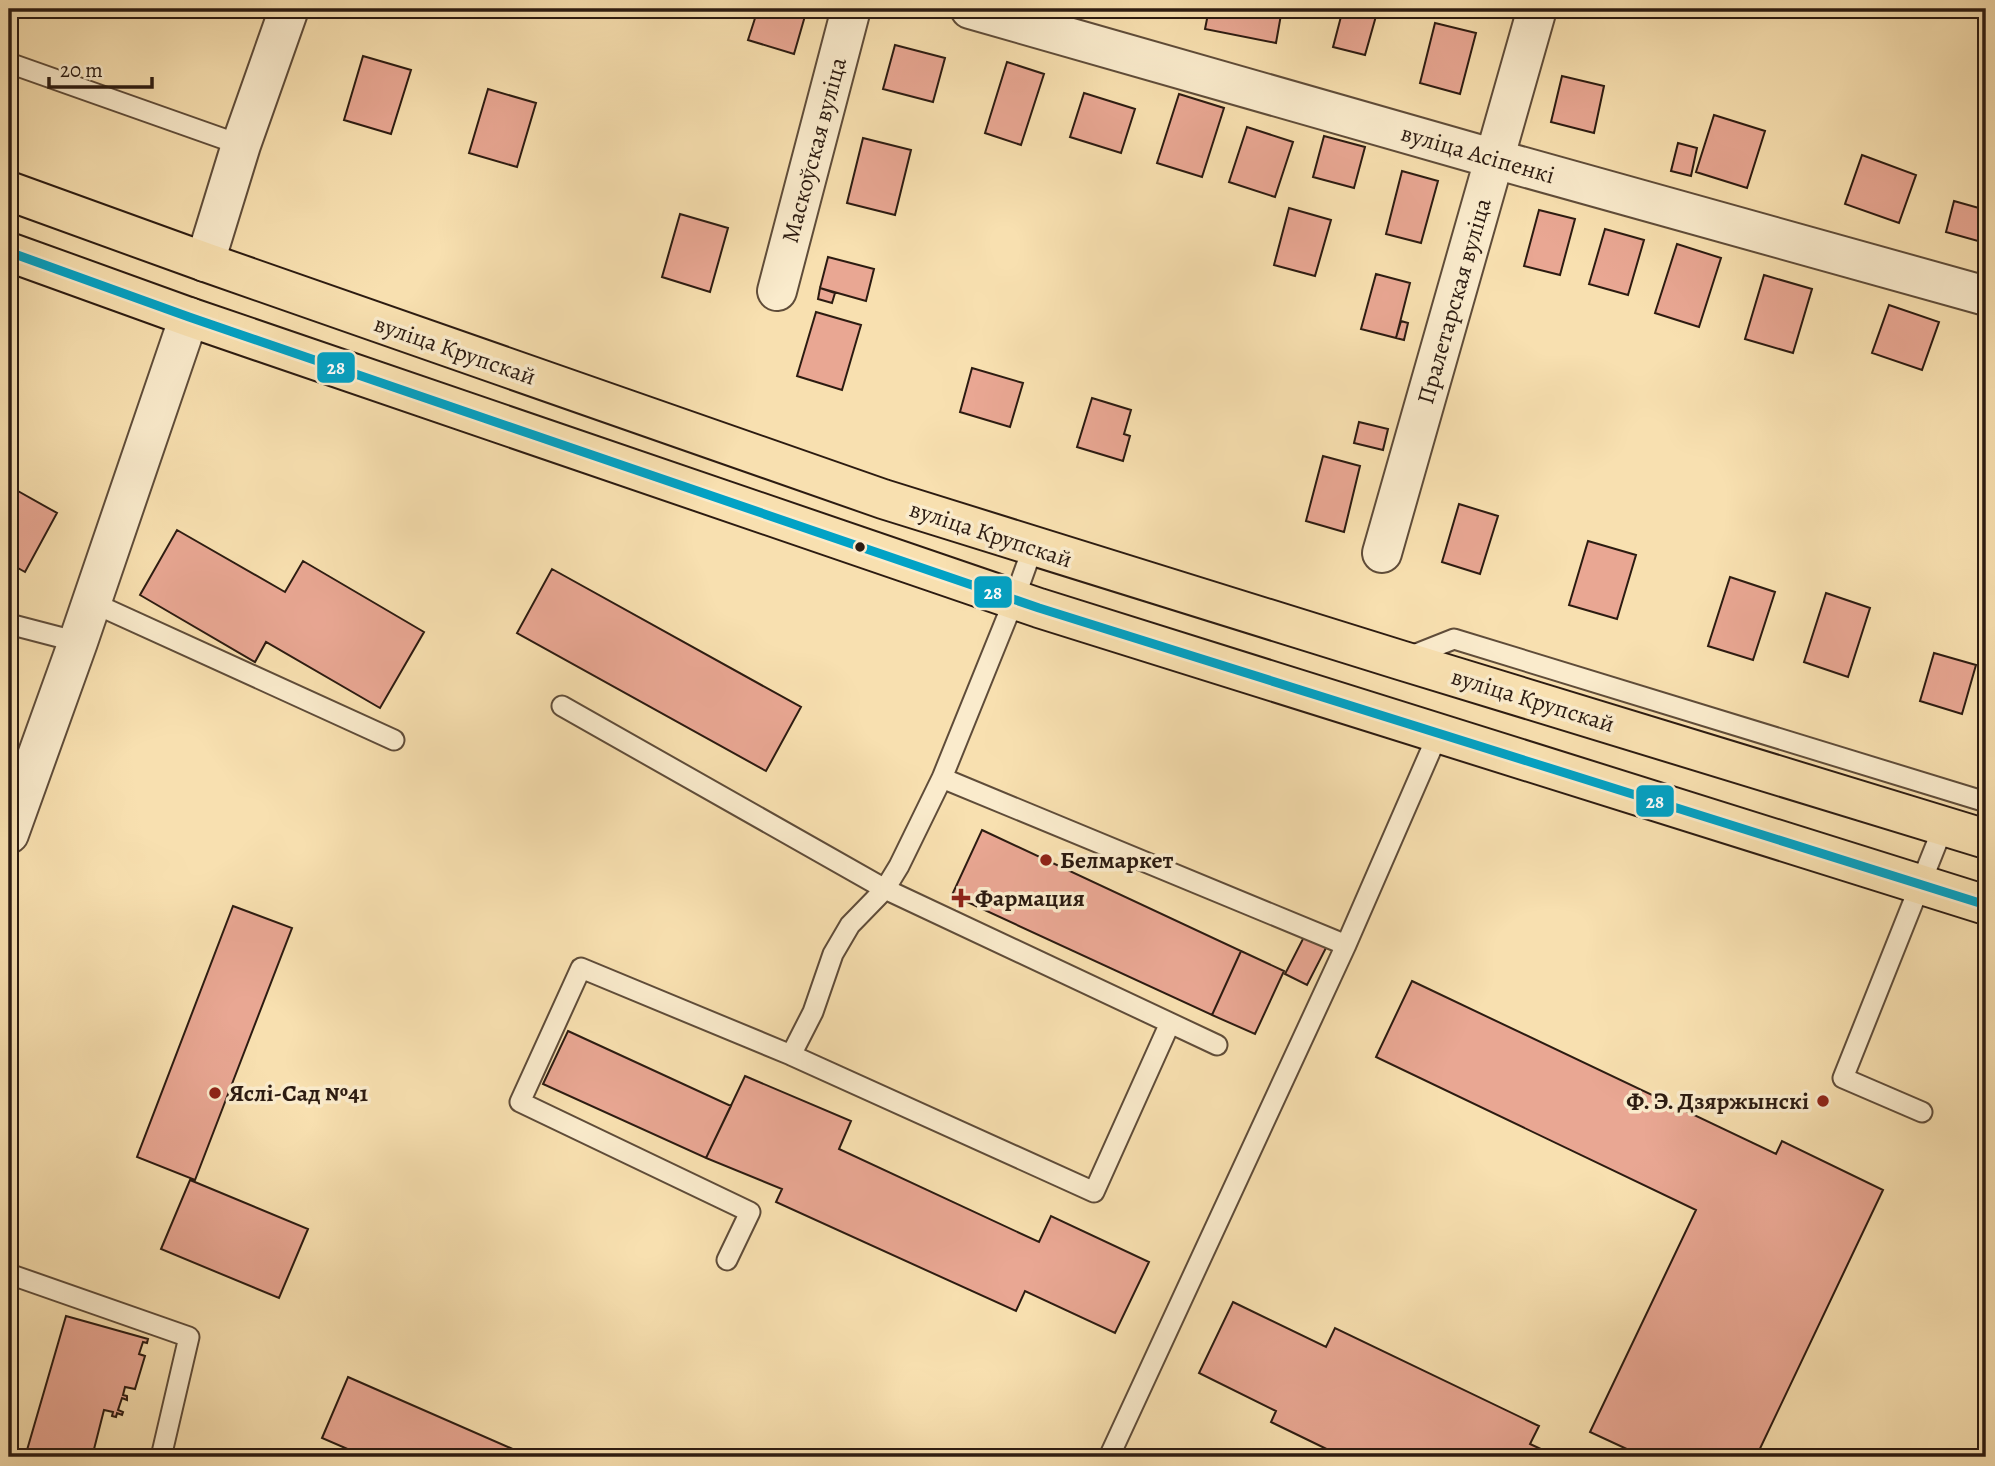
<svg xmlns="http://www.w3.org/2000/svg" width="1995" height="1466" viewBox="0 0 1995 1466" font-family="Alegreya,serif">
<rect width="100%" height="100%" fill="#f8e0b0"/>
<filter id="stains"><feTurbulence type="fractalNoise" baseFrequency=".00286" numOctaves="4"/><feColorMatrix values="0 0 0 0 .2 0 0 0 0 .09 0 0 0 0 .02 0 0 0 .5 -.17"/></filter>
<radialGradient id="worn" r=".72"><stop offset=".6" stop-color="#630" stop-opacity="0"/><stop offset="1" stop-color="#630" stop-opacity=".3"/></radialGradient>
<path fill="#e9a793" stroke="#2c1b11" stroke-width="2" d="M758,9H807L794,54L748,40Z
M1209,9H1282L1276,43L1205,29Z
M1343,9H1378L1365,55L1333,47Z
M1435,23L1476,33L1460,94L1420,83Z
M895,45L945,58L933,102L883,89Z
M363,56L411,70L391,134L344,120Z
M1007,62L1044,74L1021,145L985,133Z
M1562,76L1604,86L1594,133L1551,122Z
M488,89L536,103L517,167L469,153Z
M1084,93L1135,109L1121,153L1070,137Z
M1179,94L1224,108L1202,177L1157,163Z
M1714,115L1765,131L1747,188L1696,172Z
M1247,127L1293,142L1275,197L1229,182Z
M1324,136L1365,147L1354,188L1313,177Z
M863,138L911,150L895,215L847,203Z
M1678,143L1697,148L1691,176L1671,171Z
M1862,155L1916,175L1899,223L1845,204Z
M1402,171L1438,181L1421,243L1386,234Z
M1954,201L1986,210L1985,243L1946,232Z
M1289,208L1331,220L1315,276L1274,265Z
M1539,210L1575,219L1560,275L1524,266Z
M680,214L728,228L710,292L662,277Z
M1605,229L1644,240L1628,295L1589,284Z
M1677,244L1721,258L1699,327L1655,313Z
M828,257L874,269L866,301L820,288Z
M1376,274L1410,283L1396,338L1361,329Z
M1764,275L1812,289L1793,353L1745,339Z
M820,288L835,293L832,303L818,299Z
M1889,305L1939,322L1922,370L1872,353Z
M816,312L861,325L842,390L797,376Z
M1401,321L1408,323L1404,340L1396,338Z
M972,368L1023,383L1010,427L960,412Z
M1092,398L1131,410L1124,434L1130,436L1123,461L1077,447Z
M1359,422L1388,429L1383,450L1354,443Z
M1323,456L1360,466L1344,532L1306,521Z
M9,486L57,513L25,572L9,563Z
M1459,504L1498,516L1480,574L1442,562Z
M177,530L285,592L303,561L424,632L380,708L266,642L255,662L140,595Z
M1588,541L1636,555L1617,619L1569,605Z
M552,569L801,707L766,771L517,633Z
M1730,577L1775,592L1753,660L1708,646Z
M1826,593L1870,608L1848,677L1804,662Z
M1934,653L1976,665L1962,714L1920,701Z
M982,830L1241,951L1212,1015L952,895Z
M233,906L292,928L195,1180L137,1157Z
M1306,933L1328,944L1307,985L1285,974Z
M1241,951L1284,971L1255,1034L1212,1015Z
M1412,981L1776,1154L1782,1141L1883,1190L1756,1457H1644L1590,1432L1696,1210L1376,1057Z
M568,1031L731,1106L706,1158L543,1084Z
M745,1076L851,1121L839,1149L1039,1242L1051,1216L1149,1262L1115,1333L1025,1291L1016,1311L776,1202L782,1189L706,1158Z
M190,1180L308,1229L279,1298L161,1249Z
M1233,1302L1326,1347L1335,1328L1539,1426L1530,1444L1558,1457H1343L1271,1422L1276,1411L1199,1373Z
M66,1316L148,1339L147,1343L143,1342L139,1354L145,1356L135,1389L125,1387L123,1395L127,1396V1400L122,1398L118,1410L123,1412L122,1415L117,1413L116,1417L112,1416L113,1412L104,1410L92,1457H25Z
M348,1377L515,1450L512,1457H366L322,1438Z"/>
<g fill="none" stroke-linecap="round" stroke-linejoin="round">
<g stroke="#5f4c39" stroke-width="23">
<path id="service" d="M9,63L241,145
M91,602L394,740
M9,624L78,642
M1406,658L1454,639L1986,802
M562,706L885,889L1217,1045
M942,778L1346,945
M791,1055L813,1012L833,954L850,925L885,889L899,866L942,778L1014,600L1033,547
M1922,1112L1843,1078L1944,825
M727,1260L750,1212L520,1102L581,968L791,1055L1094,1192L1170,1023
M9,1274L189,1337L161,1457
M1109,1457L1346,945L1438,734"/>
</g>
<g stroke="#5f4c39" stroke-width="42">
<path id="minor" d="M970,9L1495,159L1986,296
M205,262L241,145L289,9
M777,291L851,9
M1382,553L1537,9
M9,834L78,642L189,317"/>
</g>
<g stroke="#2c1b11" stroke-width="42">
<path id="primary" d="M9,191L205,262L883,499L1400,660L1986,839
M9,252L189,317L1039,608L1986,905"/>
</g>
<use href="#service" stroke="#faebcc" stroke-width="19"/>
<use href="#minor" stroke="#faebcc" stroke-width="38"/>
<use href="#primary" stroke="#f8e0b0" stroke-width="38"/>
<g stroke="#faebcc" stroke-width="14">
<path id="bus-1" d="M9,252L189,317L1039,608L1986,905"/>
</g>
<use href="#bus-1" stroke="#02a2c5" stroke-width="9"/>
</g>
<circle fill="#2c1b11" stroke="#faebcc" stroke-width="2.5" cx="860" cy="547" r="6"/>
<g fill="#8f2418" stroke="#faebcc" stroke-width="2.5">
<circle cx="1046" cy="860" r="7"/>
<path d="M957.5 887.5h7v7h7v7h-7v7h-7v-7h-7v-7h7z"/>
<circle cx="215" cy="1093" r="7"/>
<circle cx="1823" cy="1101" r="7"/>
</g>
<g text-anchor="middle" stroke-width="7" stroke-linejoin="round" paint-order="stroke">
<g font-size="24" fill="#2c1b11" stroke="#faebcc">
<text transform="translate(814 150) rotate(-75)" y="8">Маскоўская вуліца</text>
<text transform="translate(1478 154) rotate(16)" y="8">вуліца Асіпенкі</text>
<text transform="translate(1454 301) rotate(-74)" y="8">Пралетарская вуліца</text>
<text transform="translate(455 350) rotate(19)" y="8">вуліца Крупскай</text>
<text transform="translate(991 534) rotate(18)" y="8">вуліца Крупскай</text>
<text transform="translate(1533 700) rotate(17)" y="8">вуліца Крупскай</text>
</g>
<g font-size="24" font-weight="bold" fill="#2c1b11" stroke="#faebcc" text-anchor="start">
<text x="1060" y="868">Белмаркет</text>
<text x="975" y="906">Фармация</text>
<text x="229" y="1101">Яслі-Сад №41</text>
<text x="1809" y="1109" text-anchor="end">Ф. Э. Дзяржынскі</text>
</g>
</g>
<g stroke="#faebcc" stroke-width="2.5">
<rect x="316" y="351" width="40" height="33" rx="7" fill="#02a2c5"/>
<rect x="973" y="575" width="40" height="34" rx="7" fill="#02a2c5"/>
<rect x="1635" y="784" width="40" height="34" rx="7" fill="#02a2c5"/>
</g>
<g font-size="19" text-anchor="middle" font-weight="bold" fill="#fff">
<text x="336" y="374">28</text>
<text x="993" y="599">28</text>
<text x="1655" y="808">28</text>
</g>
<rect width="1995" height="1466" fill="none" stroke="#f8e0b0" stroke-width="35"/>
<rect x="10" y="10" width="1974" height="1445" fill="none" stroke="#2c1b11" stroke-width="3.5"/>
<rect x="18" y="18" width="1960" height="1431" fill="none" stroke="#2c1b11" stroke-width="2"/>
<path d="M49 77v10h103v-10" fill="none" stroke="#2c1b11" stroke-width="3.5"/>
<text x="60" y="77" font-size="21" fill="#2c1b11" stroke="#faebcc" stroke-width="5" paint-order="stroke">20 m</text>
<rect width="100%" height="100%" filter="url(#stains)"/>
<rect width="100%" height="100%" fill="url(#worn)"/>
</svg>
